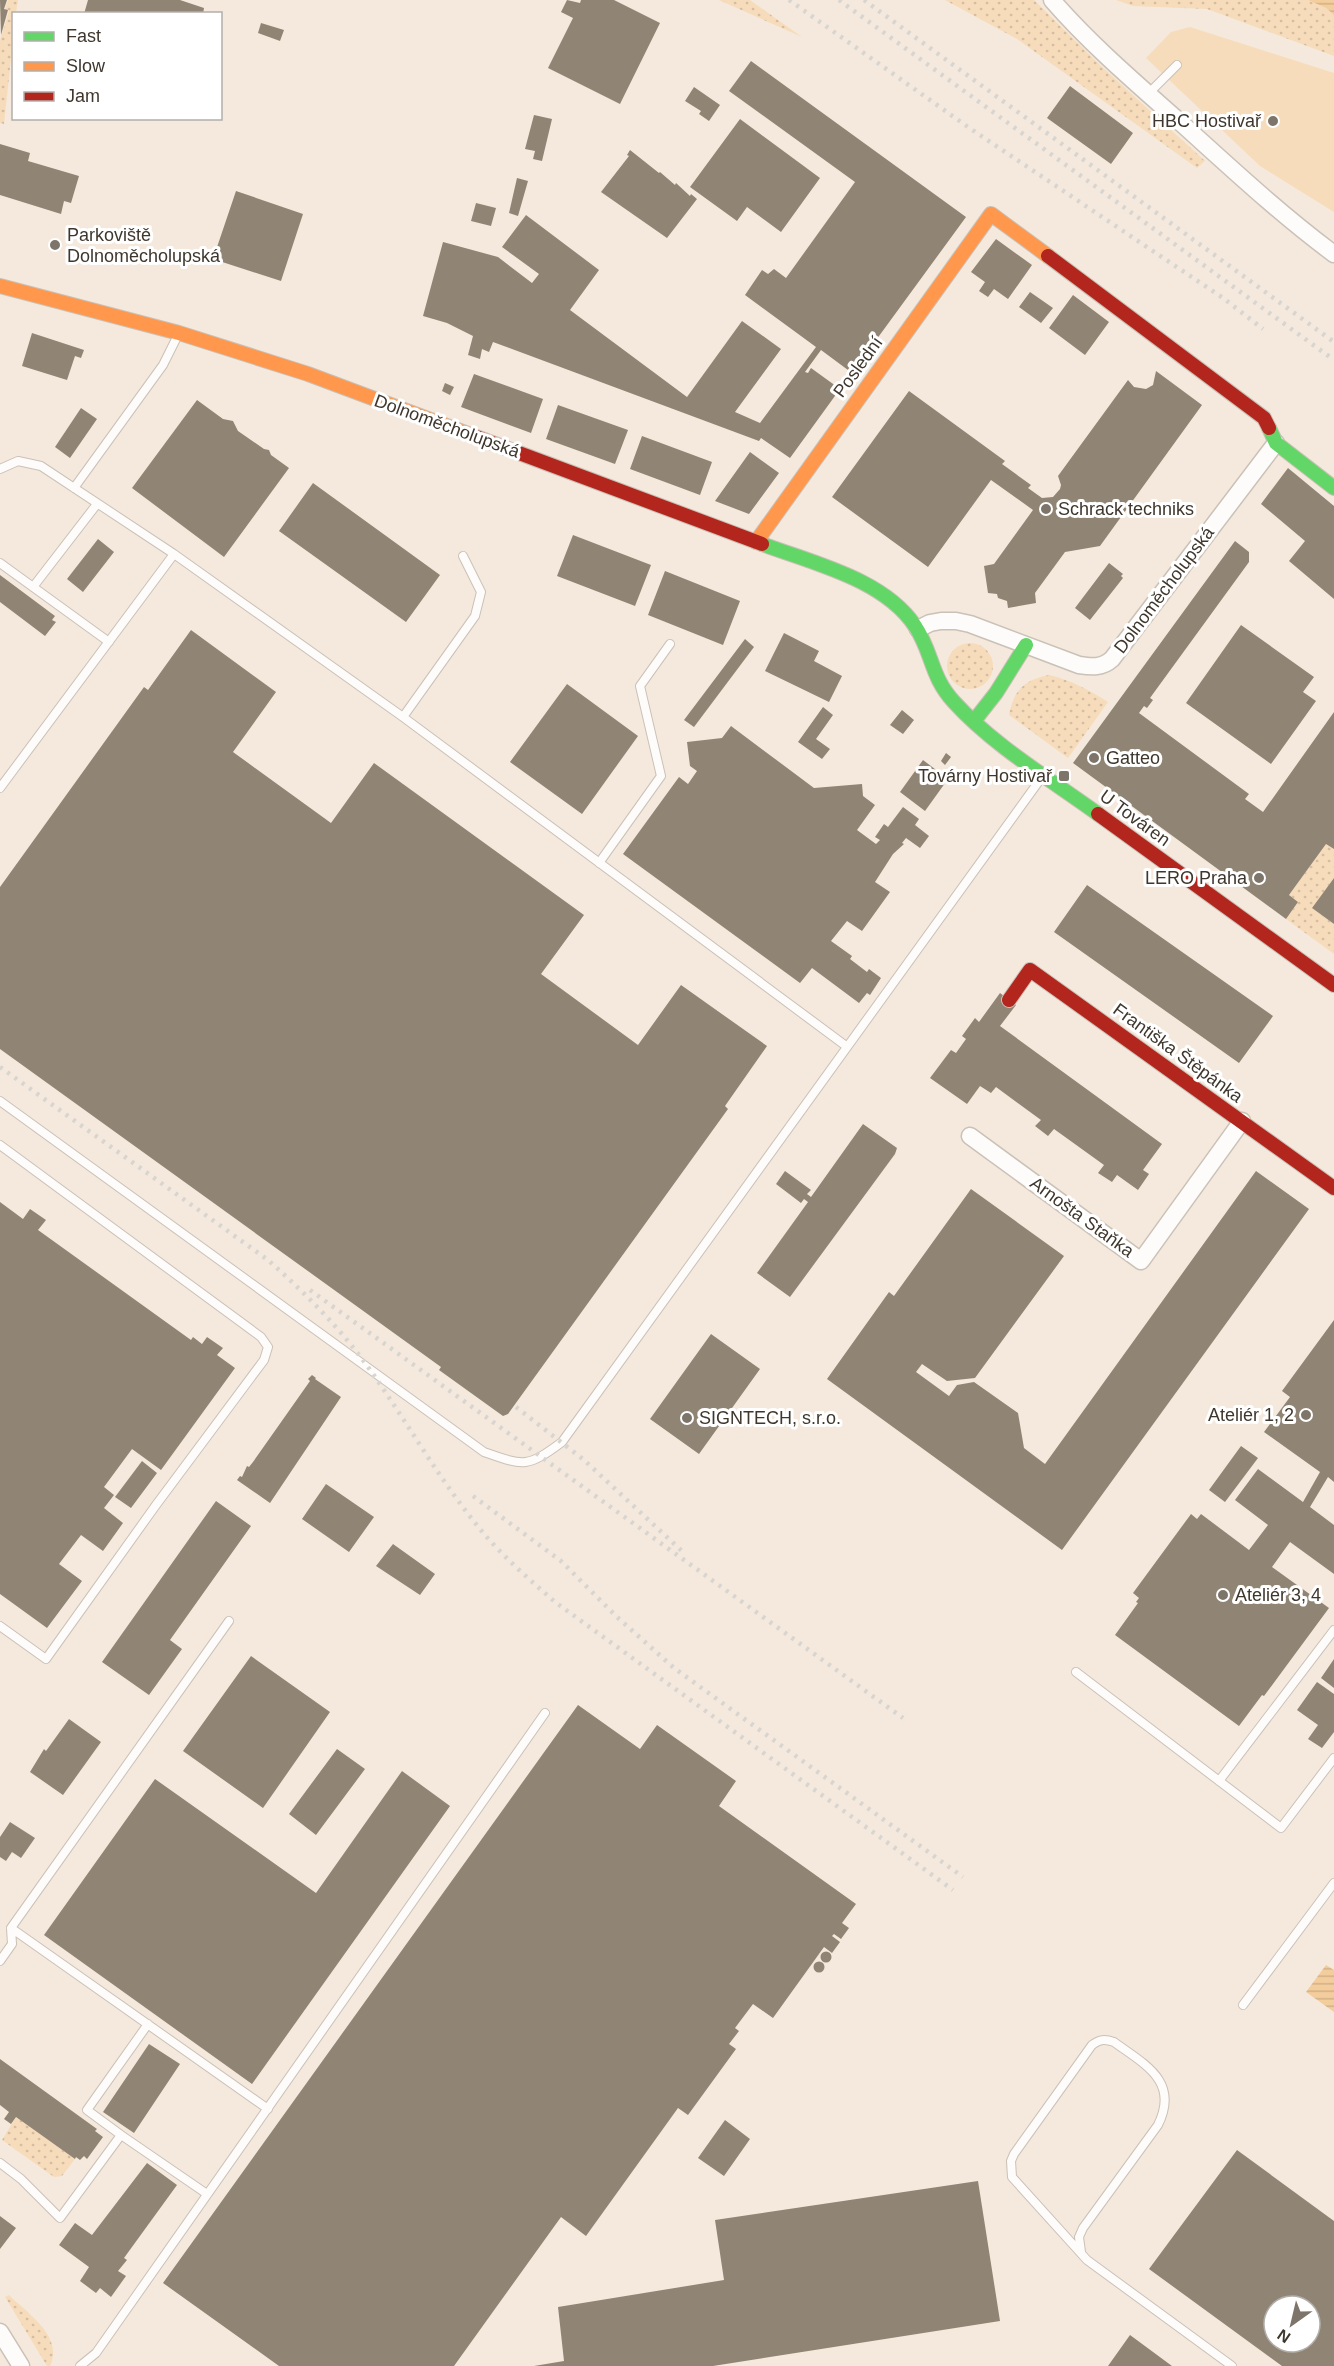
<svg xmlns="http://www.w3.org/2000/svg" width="1334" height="2366" viewBox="0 0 1334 2366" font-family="Arial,sans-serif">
<defs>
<pattern id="grass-dots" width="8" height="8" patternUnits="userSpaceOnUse" patternTransform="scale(1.5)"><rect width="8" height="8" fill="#f7dcbb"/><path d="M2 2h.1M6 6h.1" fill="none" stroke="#d5bda1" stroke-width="1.8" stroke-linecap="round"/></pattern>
<pattern id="water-rules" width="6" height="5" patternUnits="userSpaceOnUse" patternTransform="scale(1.5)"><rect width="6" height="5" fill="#f4cd9c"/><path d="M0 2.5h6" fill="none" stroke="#d2b187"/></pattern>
</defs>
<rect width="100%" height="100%" fill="#f4e9dc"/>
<path fill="url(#grass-dots)" d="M8,0H18L16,13L14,14L13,40L4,124L0,123V40L9,11L5,9Z
M719,0H750L802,37L721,1Z
M945,0H1034L1099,64L1205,161L1197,168L1017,39Z
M1116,0H1308L1326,8L1334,15V56L1207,9L1133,6Z
M947 666a23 23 0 1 1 46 0a23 23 0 1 1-46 0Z
M1049,675C1071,680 1089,690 1108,702L1068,758L1009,715C1014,690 1024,680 1049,675Z
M1326,844L1334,849V878L1312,908L1334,924V954L1286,919L1298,902L1289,895Z
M16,2117L75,2159L62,2176L54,2177L2,2140Z
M9,2295C27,2313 64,2336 50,2366H47L5,2297Z"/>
<path fill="#f7dcbb" d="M1190,27L1334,73V212L1260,166L1146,58L1171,32Z"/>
<path fill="url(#water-rules)" d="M1308,0H1334V15L1326,8Z
M1326,1965L1334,1970V2012L1306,1992Z"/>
<path fill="#908574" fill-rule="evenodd" d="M0,0H7L4,9L8,10L1,35Z
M88,0H180L204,8L203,14H84Z
M567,0L580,3L581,0H614L660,23L620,104L548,68L573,18L561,12Z
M261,23L284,30L280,41L258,33Z
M751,61L966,217L852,373L821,350L805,372L808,373L811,368L840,389L790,458L761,438L759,441L493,342L489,352L482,349L480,359L468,355L473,336L447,323L423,316L443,242L498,257L532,283L539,274L502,247L526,215L599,270L570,310L687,397L742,321L781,349L735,412L760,423L816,347L745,295L762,270L768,274L774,269L786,278L855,182L729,91Z
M1070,86L1133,133L1111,164L1047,118Z
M694,87L720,105L709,121L699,114L701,111L685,101Z
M534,115L552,119L542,161L533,159L535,151L525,149Z
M740,119L820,178L781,232L747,207L737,221L690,187Z
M0,144L30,153L28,161L79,176L71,203L64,201L61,214L0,195Z
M630,150L659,173L660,172L675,185L676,183L690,196L691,194L697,199L667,238L601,192L629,156L627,155Z
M517,178L528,181L518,216L509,213Z
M236,191L303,214L281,281L213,259Z
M476,203L496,208L491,226L471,221Z
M996,239L1032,265L1008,299L994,289L988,297L979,291L985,282L971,272Z
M1030,292L1053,308L1041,323L1019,307Z
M1073,295L1109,322L1085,355L1049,328Z
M32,333L84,350L81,358L75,356L67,380L22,366Z
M1156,371L1202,405L1100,546L1065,552L1035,593L1036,603L1008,608L1007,601L998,598L997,594L988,593L984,566L994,564L1033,510L991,480L928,567L832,497L909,391L1005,461L1002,464L1031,485L1028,488L1042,498L1053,497L1060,489L1061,485L1058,476L1128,380L1134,387L1146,389L1153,385Z
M474,374L543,399L531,433L461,407Z
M445,383L454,387L450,395L442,391Z
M197,400L223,419L233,421L238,431L264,449L269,450L271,455L289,468L224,557L132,488Z
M558,405L628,430L615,464L546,439Z
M81,408L97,419L70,458L55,447Z
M642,436L712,462L700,495L630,469Z
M750,452L779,473L749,514L715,501Z
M1288,468L1334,506V599L1289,561L1305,541L1261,504Z
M313,483L440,575L406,622L279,531Z
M573,535L651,565L635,606L557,576Z
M98,539L114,552L83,592L67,579Z
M1235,541L1249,552V562L1150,698L1153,700L1147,708L1144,706L1139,713L1249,794L1245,799L1263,812L1334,712V849L1326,844L1289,895L1298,902L1286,919L1073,763Z
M1109,563L1123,574L1121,576L1123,578L1090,620L1075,608Z
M665,571L740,601L723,645L648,615Z
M0,575L55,616L52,620L56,622L45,636L0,602Z
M1241,625L1314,677L1303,692L1316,701L1271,764L1186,703Z
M191,630L276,692L233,752L331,823L374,763L584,915L541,974L638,1045L681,985L767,1046L725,1106L728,1109L508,1414L503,1416L439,1370L441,1367L0,1049V887L144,687L148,690Z
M784,633L819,651L814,661L842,676L829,702L765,671Z
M745,639L754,647L694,727L684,720Z
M567,684L638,736L582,814L510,762Z
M823,707L833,715L816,739L830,749L822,759L798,742Z
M902,710L914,720L903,734L890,725Z
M731,726L814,788L862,784L863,796L875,805L857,830L876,844L880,840L875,837L884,824L888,827L903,807L919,819L915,825L929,836L920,848L906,838L902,843L904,844L893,854L875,882L890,892L862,931L847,921L831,941L852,956L850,959L867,972L869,969L881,978L870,995L867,993L859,1003L812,968L800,983L623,854L679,777L688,784L697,771L690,766L687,742L722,738Z
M946,753L951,757L945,765L941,761Z
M923,760L948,779L925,811L900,792Z
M1334,878V924L1312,908Z
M1087,885L1273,1016L1239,1063L1054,932Z
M1000,993L1016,1005L1000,1026L1162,1144L1143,1170L1149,1174L1138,1190L1117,1175L1112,1182L1098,1173L1104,1165L1054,1129L1048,1136L1035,1126L1041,1120L996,1087L991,1093L980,1086L967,1104L930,1078L951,1050L956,1053L966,1039L962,1036L975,1018L979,1022Z
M863,1124L897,1148L895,1154L790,1297L757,1273L808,1202L804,1199L801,1203L776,1184L785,1171L811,1190L807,1194L811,1197Z
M1256,1171L1309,1209L1062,1550L827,1379L889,1292L894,1296L971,1189L1064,1256L975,1378L947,1381L922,1364L916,1372L949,1396L957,1385L974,1382L1018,1413L1024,1448L1045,1464Z
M0,1202L23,1219L30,1209L46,1220L38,1230L191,1340L193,1337L202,1344L207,1337L223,1348L217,1355L235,1368L161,1470L132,1449L104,1487L114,1495L104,1508L123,1523L103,1551L81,1535L59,1564L82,1581L47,1628L0,1594Z
M1334,1320V1482L1328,1477L1310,1507L1334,1525V1574L1290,1542L1272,1567L1329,1608L1264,1696L1262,1695L1239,1726L1115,1635L1138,1603L1136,1602L1139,1598L1133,1593L1191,1514L1197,1519L1201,1514L1249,1550L1268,1525L1235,1500L1258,1469L1303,1502L1320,1472L1264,1432L1290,1397L1282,1391Z
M711,1334L760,1369L699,1454L650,1419Z
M312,1375L316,1378L315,1379L341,1397L270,1503L237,1480L240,1476L242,1477L247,1466L249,1467L253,1462L310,1381L308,1379Z
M1241,1446L1258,1458L1225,1502L1209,1490Z
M142,1461L157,1473L131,1508L115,1497Z
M326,1484L374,1517L349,1552L302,1519Z
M216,1501L251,1526L170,1640L182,1649L149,1695L102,1662Z
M393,1544L435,1574L420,1595L376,1566Z
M251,1656L330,1712L263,1808L183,1751Z
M1334,1659V1688L1321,1678Z
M1317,1682L1334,1694V1732L1322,1748L1308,1739L1318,1725L1297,1710Z
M578,1705L640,1749L657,1725L736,1781L719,1806L856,1904L842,1923L849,1928L841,1939L834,1934L832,1936L840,1942L832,1953L824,1947L773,2018L753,2004L735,2028L739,2031L729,2044L736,2049L688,2115L678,2108L586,2236L561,2217L454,2366H279L163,2283Z
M69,1719L101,1742L63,1795L30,1772L44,1749L46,1751Z
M337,1749L365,1769L316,1835L289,1814Z
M402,1771L450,1806L252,2084L44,1935L155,1779L316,1893Z
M10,1822L35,1838L21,1858L12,1852L6,1861L0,1857V1837Z
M820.5 1957a5.5 5.5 0 1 1 11 0a5.5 5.5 0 1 1-11 0Z
M813.5 1967a5.5 5.5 0 1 1 11 0a5.5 5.5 0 1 1-11 0Z
M149,2044L180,2064L134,2133L103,2112Z
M0,2059L97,2129L95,2131L103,2137L87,2159L84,2156L80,2160L76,2157L75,2159L16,2117L11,2124L4,2119L9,2112L0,2105Z
M725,2120L750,2139L724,2176L698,2158Z
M1237,2150L1334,2221V2366H1282L1149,2269ZM1274,2306H1310V2342H1274Z
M147,2163L177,2185L124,2258L127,2260L118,2271L126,2276L111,2297L100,2288L96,2293L80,2281L89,2267L59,2245L75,2223L92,2235Z
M978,2181L1000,2321L713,2366H534L564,2361L558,2307L724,2280L715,2220Z
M0,2216L16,2228L0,2249Z
M1130,2335L1172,2366H1108Z"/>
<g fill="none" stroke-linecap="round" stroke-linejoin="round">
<g stroke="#cac1b7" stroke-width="10">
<path id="lane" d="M1148,94L1177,65
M0,469L18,461L41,466L174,554L403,717L846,1046
M74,488L163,365L178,335
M0,563L109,642
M33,587L97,504
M403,717L475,616L481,592L463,556
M0,788L174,554
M599,863L661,776L640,686L670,644
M0,1101L484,1452C524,1466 527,1468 562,1442L1042,777
M0,1145L261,1337L268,1347L264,1360L156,1505L46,1659L0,1626
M1076,1672L1281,1828L1334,1758
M1219,1781L1334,1630
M11,1928L268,2109
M0,1961L12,1944L11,1928L229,1621
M1243,2005L1334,1883
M121,2135L87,2110L148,2024
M0,2163L21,2179L60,2218L121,2135L207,2194
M1081,2252L1079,2237L1083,2228L1158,2125C1180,2081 1144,2064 1114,2042C1105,2039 1100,2039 1092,2045L1014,2154L1011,2161L1012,2177L1087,2260L1232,2366
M80,2366L96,2353L545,1713"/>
</g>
<g stroke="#cac1b7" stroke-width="19">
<path id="street" d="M1052,0C1091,45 1137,84 1181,123C1231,168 1280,214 1334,254
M918,629L930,623L941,621H956L970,624L1079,665C1092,667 1102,668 1112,659L1276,443
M970,1136L1141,1261L1242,1121
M0,2332L21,2366"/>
</g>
<g stroke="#cac1b7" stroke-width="16">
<path id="fast" d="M1269,428L1276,443L1334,488
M762,544C812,563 884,579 915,626C933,653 930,676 954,702C994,746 1050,779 1098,814
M974,721L996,693L1026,645"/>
</g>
<g stroke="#cac1b7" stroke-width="16">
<path id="slow" d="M0,286L179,333L308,374L471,435
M756,542L991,214L1048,256"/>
</g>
<g stroke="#cac1b7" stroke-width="16">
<path id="jam" d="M1048,256L1264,418L1269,428
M471,435L762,544
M1098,814L1334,985
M1009,1000L1030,970L1334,1188"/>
</g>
<use href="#lane" stroke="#fdfcfa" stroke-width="8"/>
<use href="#street" stroke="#fdfcfa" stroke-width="16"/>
<use href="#fast" stroke="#63d668" stroke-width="14"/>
<use href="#slow" stroke="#ff974d" stroke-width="14"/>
<use href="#jam" stroke="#b3261e" stroke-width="14"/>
<path stroke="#d8d5d1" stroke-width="4.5" stroke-dasharray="3 6" stroke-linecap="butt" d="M789,0L968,127L1223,298L1263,329
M839,0L1334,360
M864,0L1334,342
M0,1067L268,1260C305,1293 339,1327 368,1367C406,1420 438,1478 480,1529C502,1556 529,1579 555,1602L953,1890
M310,1290L903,1718
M516,1407L584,1460L683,1552
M473,1496L561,1561L617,1617L674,1668L963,1877"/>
</g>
<g fill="#7e756a" stroke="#fff" stroke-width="2">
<circle cx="1273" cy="121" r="6"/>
<circle cx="55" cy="245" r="6"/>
<circle cx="1046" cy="509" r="6"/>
<circle cx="1094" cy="758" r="6"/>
<rect x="1058" y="770" width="12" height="12" rx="3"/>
<circle cx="1259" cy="878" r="6"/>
<circle cx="1306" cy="1415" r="6"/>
<circle cx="687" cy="1418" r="6"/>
<circle cx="1223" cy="1595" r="6"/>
</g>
<g text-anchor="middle" stroke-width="6" stroke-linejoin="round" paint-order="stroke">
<g font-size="18" fill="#3f372d" stroke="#fff" text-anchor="start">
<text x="1261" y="127" text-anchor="end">HBC Hostivař</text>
<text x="67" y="241">Parkoviště<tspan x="67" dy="21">Dolnoměcholupská</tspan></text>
<text x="1058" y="515">Schrack techniks</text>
<text x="1106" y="764">Gatteo</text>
<text x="1052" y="782" text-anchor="end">Továrny Hostivař</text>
<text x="1247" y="884" text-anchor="end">LERO Praha</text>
<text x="1294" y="1421" text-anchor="end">Ateliér 1, 2</text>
<text x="699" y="1424">SIGNTECH, s.r.o.</text>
<text x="1235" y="1601">Ateliér 3, 4</text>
</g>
<g font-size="18" fill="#3f372d" stroke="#fff">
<text transform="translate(858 367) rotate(-54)" y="6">Poslední</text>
<text transform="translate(447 426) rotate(20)" y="6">Dolnoměcholupská</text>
<text transform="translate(1164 590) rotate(-53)" y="6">Dolnoměcholupská</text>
<text transform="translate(1135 818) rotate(36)" y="6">U Továren</text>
<text transform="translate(1178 1053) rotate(36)" y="6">Františka Štěpánka</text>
<text transform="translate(1082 1217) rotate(36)" y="6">Arnošta Staňka</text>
</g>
</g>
<rect x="12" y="12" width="210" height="108" fill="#ffffff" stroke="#b2afab" stroke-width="1.5"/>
<rect x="24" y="32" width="30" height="9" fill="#63d668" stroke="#b2afab" stroke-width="1.5"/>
<text x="66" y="42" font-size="18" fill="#3f372d">Fast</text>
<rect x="24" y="62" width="30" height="9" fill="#ff974d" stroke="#b2afab" stroke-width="1.5"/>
<text x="66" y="72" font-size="18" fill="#3f372d">Slow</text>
<rect x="24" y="92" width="30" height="9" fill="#b3261e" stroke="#b2afab" stroke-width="1.5"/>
<text x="66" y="102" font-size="18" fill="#3f372d">Jam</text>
<g transform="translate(1292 2324) rotate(214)"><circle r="28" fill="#ffffff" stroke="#b2afab" stroke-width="1.5"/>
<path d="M0-4.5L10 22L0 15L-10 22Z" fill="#7e756a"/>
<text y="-9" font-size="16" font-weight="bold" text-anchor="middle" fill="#3f372d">N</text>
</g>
</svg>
